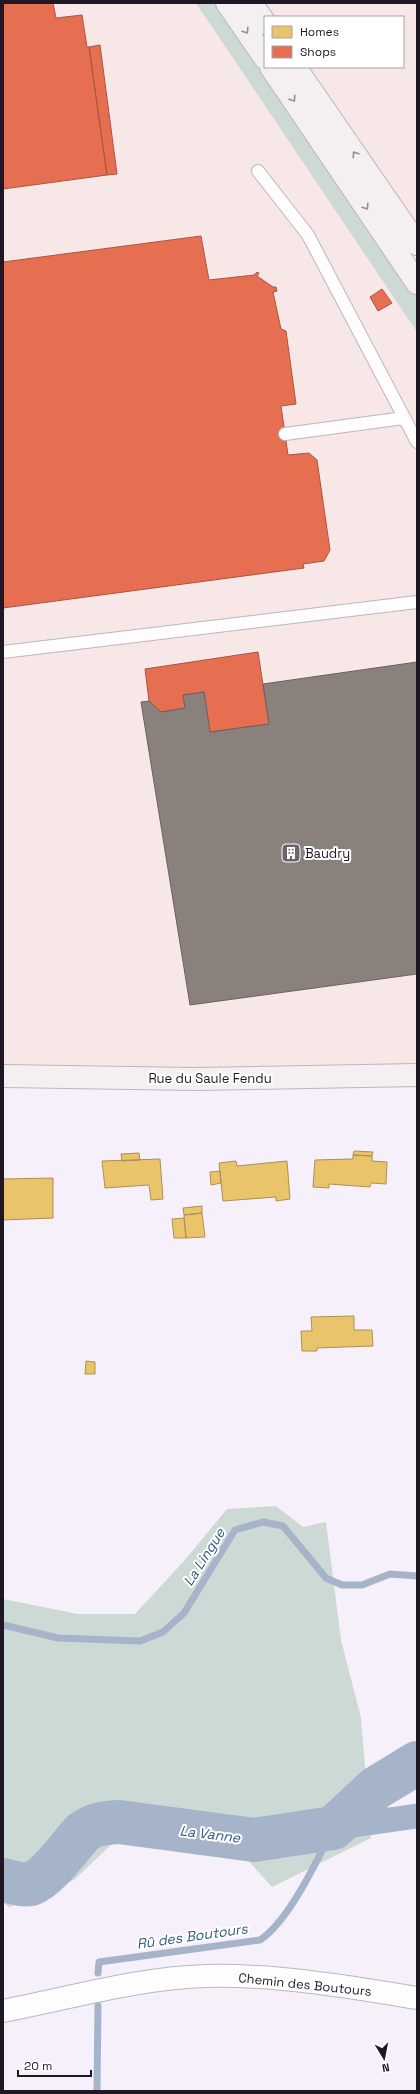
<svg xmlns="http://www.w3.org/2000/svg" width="420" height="2094" viewBox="0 0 420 2094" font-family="'Space Grotesk',sans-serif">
<rect width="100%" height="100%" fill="#f5f0fa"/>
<path fill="#f7e7e6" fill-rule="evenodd" d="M3,3H417V1088L3,1086ZM265,17H403V67H265Z"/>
<path fill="#cdd9d5" d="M196,3H219L417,291V332Z
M276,1506L303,1527L326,1522L341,1640L361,1718L371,1838L272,1887L236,1847L117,1839L74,1880L9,1907L3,1902V1599L78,1614H135L184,1561L227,1509Z"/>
<path fill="#e9c46a" stroke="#ac9055" d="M354,1151L373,1152L372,1156L353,1155Z
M139,1153L140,1160L122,1161L121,1154Z
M353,1155L372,1156V1161L387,1162L386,1184L371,1183L370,1187L329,1184V1188L313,1187L315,1160L353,1159Z
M160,1159L163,1199L151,1200L149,1185L105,1188L102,1161Z
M236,1161L237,1166L287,1161L290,1199L276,1201V1197L223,1201L219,1163Z
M220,1171L221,1183L211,1185L210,1172Z
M53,1178V1218L3,1220V1179Z
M202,1206V1213L184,1215L183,1208Z
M202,1213L205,1237L186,1238L184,1215Z
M184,1218L186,1238H174L172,1219Z
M354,1316V1330H372L373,1346L317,1348V1351H302L301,1331H312L311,1317Z
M86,1361L95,1362V1374H85Z"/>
<path fill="#e76f51" stroke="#ab5544" d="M3,3H53L56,18L82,15L87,47H89L107,175L3,189Z
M100,45L117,174L107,175L89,47Z
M201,236L209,280L254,275L257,272L259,273L257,276L273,287H276L277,291L273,292L281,329L286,331L296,404L281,406L288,455L309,453L317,460L330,550L324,561L303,564L304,568L3,608V262Z
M382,289L392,303L378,311L370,297Z
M258,652L269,724L210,732L204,692L183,695L185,708L161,712L149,701L145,669Z"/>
<path fill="#8a817c" stroke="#6a6262" d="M417,662V974L190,1005L141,702L149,701L161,712L185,708L183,695L204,692L210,732L269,724L263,684Z"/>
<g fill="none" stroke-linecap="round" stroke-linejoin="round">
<path stroke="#a6b4ca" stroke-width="7" d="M3,1625L58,1638L140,1641L163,1632L184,1613L235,1530L263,1522L283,1526L326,1578L342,1585H362L390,1574L417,1576
M98,1973L99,1962L260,1940C289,1921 318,1859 333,1828
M97,2091L98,2006"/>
<path stroke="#a6b4ca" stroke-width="25" d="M333,1828L417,1816"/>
<path stroke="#a6b4ca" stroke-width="44" d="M3,1880C12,1882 22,1886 31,1884C48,1878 70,1846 82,1833C94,1823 105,1823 119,1822L254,1840L333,1828L376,1788L417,1763"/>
<g stroke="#bbb6c0" stroke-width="14">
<path id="lane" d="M258,171L308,235L417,442
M285,434L404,418
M3,652L417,602"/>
</g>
<g stroke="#bbb6c0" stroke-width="24">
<path id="street" d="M3,2011C70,1998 138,1978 206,1976C274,1974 350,1987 417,1998"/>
</g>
<g stroke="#bbb6c0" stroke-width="24">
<path id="secondary" d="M227,3L265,58
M251,3L265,23
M271,67L417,283
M295,67L417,244
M3,1076L194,1079L417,1075"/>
</g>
<use href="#lane" stroke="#fefdfe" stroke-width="12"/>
<use href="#street" stroke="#fefdfe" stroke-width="22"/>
<use href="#secondary" stroke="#f4f0f2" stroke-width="22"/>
</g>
<defs><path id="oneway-chevron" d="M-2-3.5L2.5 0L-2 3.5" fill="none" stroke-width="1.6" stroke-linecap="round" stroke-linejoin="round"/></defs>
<g stroke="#948f95">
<use href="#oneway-chevron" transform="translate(246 31) rotate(56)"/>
<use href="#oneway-chevron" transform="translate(293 99) rotate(56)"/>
<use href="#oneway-chevron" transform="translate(355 154) rotate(-124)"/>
<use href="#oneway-chevron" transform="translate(366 207) rotate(56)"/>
</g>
<defs>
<g id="building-square" transform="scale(1)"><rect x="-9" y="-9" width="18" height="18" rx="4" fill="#6a646f" stroke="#fff"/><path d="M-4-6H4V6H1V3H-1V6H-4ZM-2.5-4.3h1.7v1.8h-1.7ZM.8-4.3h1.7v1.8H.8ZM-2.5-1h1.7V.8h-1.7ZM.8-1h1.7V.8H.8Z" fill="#fff"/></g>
</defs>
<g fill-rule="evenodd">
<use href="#building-square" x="291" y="853"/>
</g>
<g text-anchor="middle" stroke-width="4" stroke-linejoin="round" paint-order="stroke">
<g font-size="13" fill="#1f1824" stroke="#fff" text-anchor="start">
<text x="305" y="858">Baudry</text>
</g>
<g font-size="13" fill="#1f1824" stroke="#fff">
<text x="210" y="1083">Rue du Saule Fendu</text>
<text transform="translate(305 1984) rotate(6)" y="5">Chemin des Boutours</text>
</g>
<g font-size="14" font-style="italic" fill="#365a81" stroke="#fff">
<text transform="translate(204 1557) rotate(-58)" y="5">La Lingue</text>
<text transform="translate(210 1834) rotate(7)" y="5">La Vanne</text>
<text transform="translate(192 1936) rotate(-8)" y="5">Rû des Boutours</text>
</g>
</g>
<rect width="420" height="2094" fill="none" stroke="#1f1824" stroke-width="8"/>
<rect x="264" y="16" width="140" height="52" fill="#ffffff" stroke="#a5a3a7"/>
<rect x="272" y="26" width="20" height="12" fill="#e9c46a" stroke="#a5a3a7"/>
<text x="300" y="36" font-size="12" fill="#1f1824">Homes</text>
<rect x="272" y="46" width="20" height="12" fill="#e76f51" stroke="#a5a3a7"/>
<text x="300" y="56" font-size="12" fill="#1f1824">Shops</text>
<g transform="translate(384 2058) rotate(170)" stroke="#ffffff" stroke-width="3" paint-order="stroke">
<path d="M0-3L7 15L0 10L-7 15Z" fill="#1f1824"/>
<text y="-6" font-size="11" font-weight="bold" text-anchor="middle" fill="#1f1824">N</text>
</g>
<path d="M18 2070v6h73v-6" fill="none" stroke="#1f1824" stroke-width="2"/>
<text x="24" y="2070" font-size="12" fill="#1f1824" stroke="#ffffff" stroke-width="3" paint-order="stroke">20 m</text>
</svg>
